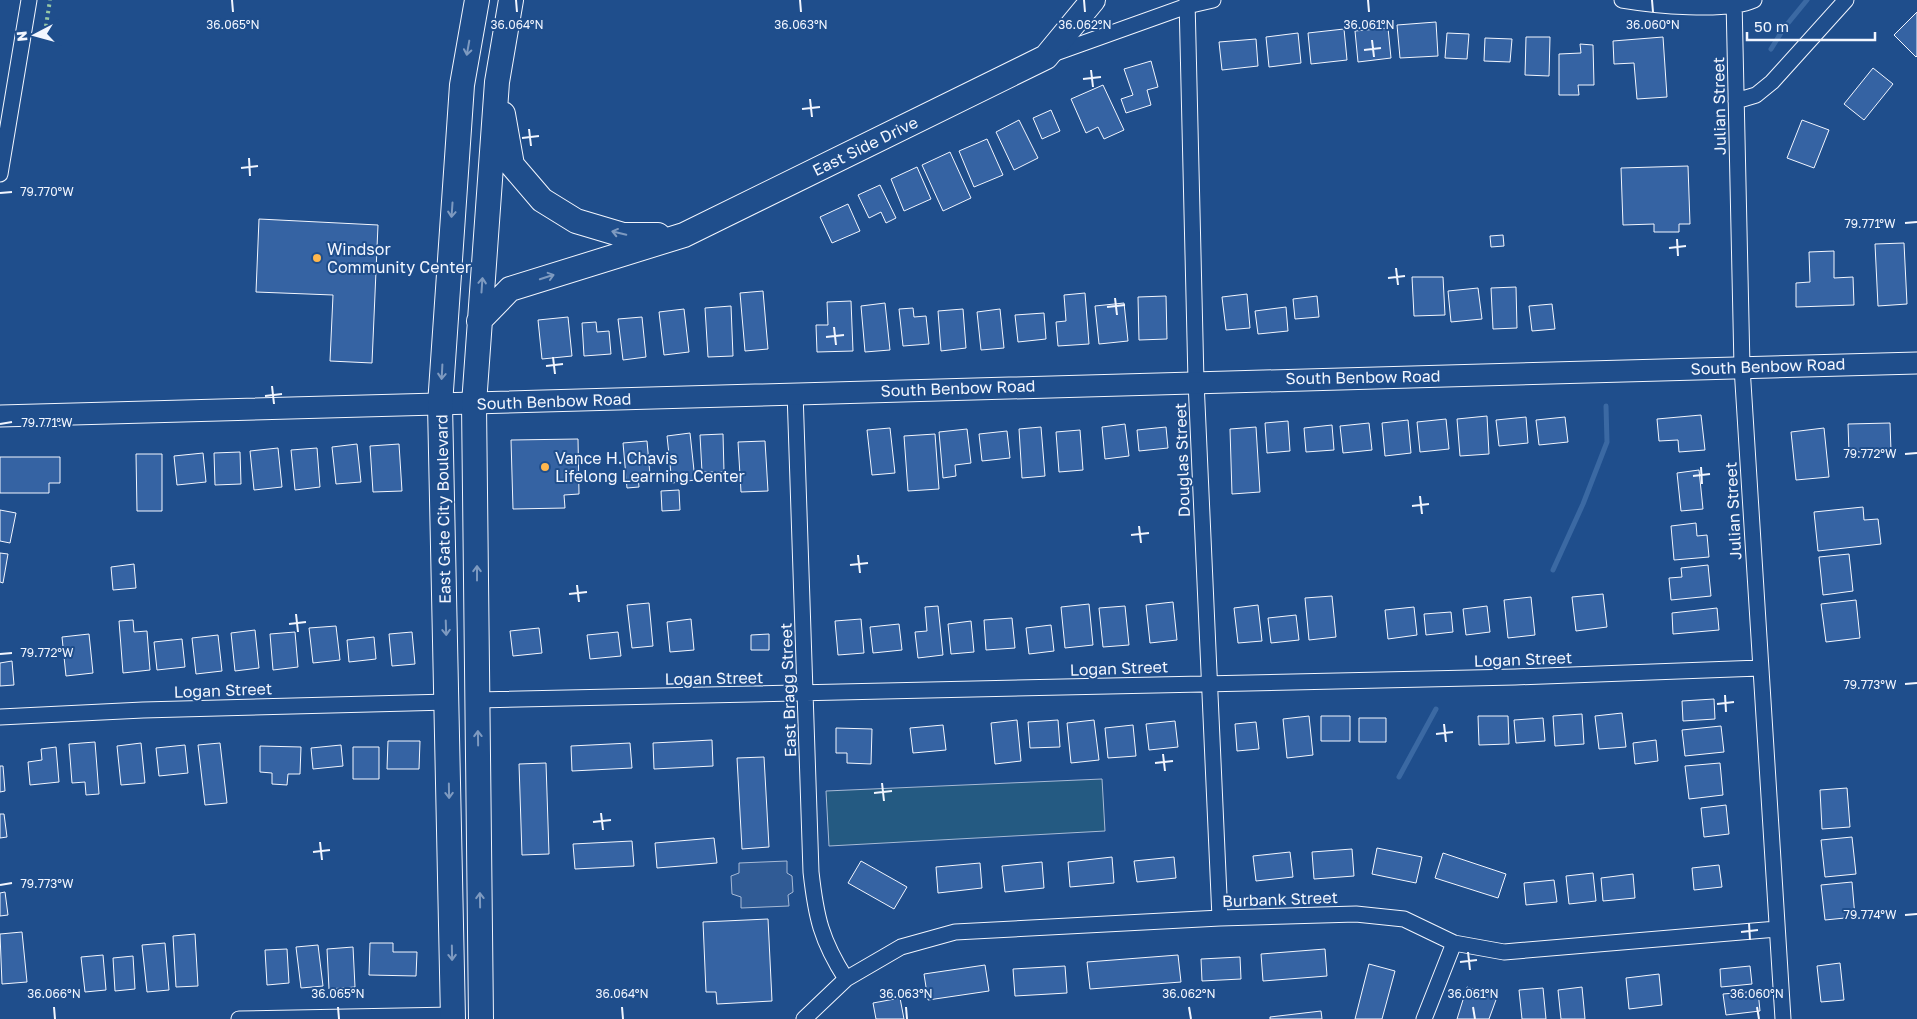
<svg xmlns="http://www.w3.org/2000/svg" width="1917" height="1019" viewBox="0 0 1917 1019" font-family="'Golos Text',sans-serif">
<rect width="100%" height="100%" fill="#1f4e8c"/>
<path fill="#245a82" stroke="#a8bbd7" d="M1102,779L1105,831L829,846L826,791Z"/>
<path fill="#305b95" stroke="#a8bbd7" d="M787,861V873L792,876L793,892L788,895L789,906L741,908V897L732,894L731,876L739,873V863Z"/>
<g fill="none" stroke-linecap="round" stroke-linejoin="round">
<path stroke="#3b69a3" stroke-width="5" d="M1771,49L1784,28L1807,0
M1553,570L1583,504L1607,442L1606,406
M1399,777L1436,709"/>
</g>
<path fill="#3563a3" stroke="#f2f6ff" d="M1917,12V56L1916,57L1894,35Z
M1436,22L1438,56L1400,58L1397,25Z
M1388,28L1391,58L1358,62L1355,31Z
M1344,29L1347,60L1311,64L1308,33Z
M1298,33L1301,63L1269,67L1266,37Z
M1447,33L1469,34L1467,59L1445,58Z
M1526,37H1550L1549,76L1525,75Z
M1663,37L1667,97L1637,99L1634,63L1614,64L1613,41Z
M1485,38L1512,39L1510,62L1484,61Z
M1256,39L1258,66L1222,70L1219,42Z
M1580,44L1593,45L1594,85H1578L1579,95H1559V54L1581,53Z
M1151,61L1158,87L1147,90L1151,105L1126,113L1121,99L1133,95L1124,69Z
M1873,68L1893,84L1864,120L1844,104Z
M1103,85L1124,130L1104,139L1098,127L1086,133L1071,99Z
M1051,110L1060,131L1042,139L1033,118Z
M1019,120L1038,158L1014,170L996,132Z
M1802,120L1829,130L1814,168L1787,158Z
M987,139L1003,175L974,187L959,151Z
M950,152L971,198L943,211L922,165Z
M1688,166L1690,224H1679V232H1654V224L1623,225L1621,168Z
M917,167L931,199L904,211L891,179Z
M880,185L896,218L886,223L881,212L869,218L858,195Z
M848,204L860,231L832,243L820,217Z
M259,219L378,225L372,363L330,361L333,295L256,292Z
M1503,235L1504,246L1491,247L1490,236Z
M1904,243L1907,304L1878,306L1875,244Z
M1834,251V278L1853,277L1854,305L1796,307V283L1810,282L1809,252Z
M1412,277H1443L1445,315L1414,316Z
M1516,287L1517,328L1493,329L1491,288Z
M1478,288L1482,319L1451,322L1448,291Z
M763,291L768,349L745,351L740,293Z
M1085,293L1089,344L1058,346L1056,322L1066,321L1064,295Z
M1247,294L1250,328L1226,330L1222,297Z
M1166,296L1167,339L1139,340L1138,297Z
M1317,296L1319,317L1295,319L1293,299Z
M851,301L853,351L817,352L816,325H828L827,302Z
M885,303L890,350L865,352L861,306Z
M1124,303L1128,341L1099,344L1095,306Z
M1552,304L1555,329L1532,331L1529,306Z
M731,306L733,356L708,357L705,308Z
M1286,307L1288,331L1258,334L1255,311Z
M913,308L914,317L926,316L929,344L903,346L899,309Z
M684,309L689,352L664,355L659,312Z
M963,309L966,348L941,351L938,311Z
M1000,309L1004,348L981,350L977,312Z
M1044,313L1046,339L1018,342L1015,315Z
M568,317L572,356L542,359L538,320Z
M642,317L646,357L623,360L618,319Z
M596,322L597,332L609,331L611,354L584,356L582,323Z
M1701,415L1705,450L1679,452L1678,440L1659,441L1657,419Z
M1487,416L1489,454L1460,456L1457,419Z
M1526,417L1528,443L1499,446L1496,420Z
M1565,417L1568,442L1539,445L1536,420Z
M1446,419L1449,449L1420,452L1417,422Z
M1408,420L1411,453L1385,456L1382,423Z
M1288,421L1290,451L1267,453L1265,423Z
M1369,423L1372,450L1343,453L1340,426Z
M1890,423L1891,451L1849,452L1848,424Z
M1125,424L1129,456L1105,459L1102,427Z
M1332,425L1334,450L1306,452L1304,428Z
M1041,427L1045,476L1022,478L1019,429Z
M1166,427L1168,448L1139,451L1137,430Z
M1256,427L1260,492L1232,494L1230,429Z
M890,428L895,473L872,475L867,430Z
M1824,428L1829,477L1796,480L1791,432Z
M967,429L971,463L955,465L956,476L943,478L939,432Z
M1080,430L1083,470L1059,472L1056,432Z
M1007,431L1010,458L982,461L979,434Z
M690,433L695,480L672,483L667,436Z
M723,434L724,472H702L700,435Z
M935,434L939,489L908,491L904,436Z
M578,439L579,494L564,495L565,508L513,509L511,440Z
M647,441L650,475L638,476L639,487L627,488L623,443Z
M765,441L768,491L741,492L738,442Z
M357,444L361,482L336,484L332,447Z
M399,444L402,491L373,492L370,446Z
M278,448L282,487L254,490L250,451Z
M317,448L320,487L295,490L291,450Z
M240,452L241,484L215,485L214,453Z
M203,453L206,482L177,485L174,456Z
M136,454H162V511H137Z
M0,457H60V483H49V493H0Z
M1699,470L1703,509L1681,511L1677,473Z
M679,490L680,510L662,511L661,491Z
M1863,507L1864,520L1878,519L1881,544L1818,551L1814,512Z
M0,510L16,513L10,543L0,541Z
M1696,523L1697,536L1707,535L1709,557L1674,560L1671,526Z
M0,553L8,554L3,583L0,582Z
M1849,554L1853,591L1823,595L1819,557Z
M134,564L136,588L113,590L111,567Z
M1708,565L1711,596L1671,600L1669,578L1682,577L1681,568Z
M1603,594L1607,627L1576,631L1572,597Z
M1332,596L1336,637L1309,640L1305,598Z
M1531,597L1535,635L1508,638L1504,600Z
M1856,600L1860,638L1826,642L1821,604Z
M1173,602L1177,640L1150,643L1146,605Z
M649,603L653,646L632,648L627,605Z
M1089,604L1093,645L1065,648L1061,607Z
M1258,605L1262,641L1238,643L1234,608Z
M938,606L943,655L918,658L915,632L927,631L925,607Z
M1125,606L1129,645L1103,647L1099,608Z
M1487,606L1490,632L1466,635L1463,609Z
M1414,607L1417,635L1388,639L1385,610Z
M1717,608L1719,630L1673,634L1672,613Z
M1451,612L1453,632L1426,635L1424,614Z
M1296,615L1299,640L1271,643L1268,618Z
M1012,618L1015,648L986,650L984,620Z
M691,619L694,650L670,652L667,622Z
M861,619L864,653L838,655L835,621Z
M133,620L134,632L147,631L150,670L123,673L119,621Z
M971,621L974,652L951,654L948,624Z
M899,624L902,650L873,653L870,627Z
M1051,625L1054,651L1029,654L1026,628Z
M336,626L340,660L313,663L309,628Z
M539,628L542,653L513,656L510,631Z
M255,630L259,668L235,671L231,633Z
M295,632L298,667L273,670L270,634Z
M412,632L415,664L392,666L389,634Z
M618,632L621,656L590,659L587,635Z
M89,634L93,673L66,676L62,637Z
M769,634V650H751V635Z
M218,635L222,671L196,674L192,638Z
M374,637L376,659L349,662L347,640Z
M182,639L185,667L157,670L154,642Z
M12,661L14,685L0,686V663Z
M1714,699L1715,719L1683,721L1682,701Z
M1622,713L1626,747L1599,749L1595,716Z
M1582,714L1584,744L1555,746L1553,716Z
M1309,716L1313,755L1287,758L1283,719Z
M1321,716H1350V741H1321Z
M1478,716H1508L1509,744L1479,745Z
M1359,718H1386V742H1359Z
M1543,718L1545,741L1516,743L1514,720Z
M1017,720L1021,761L995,764L991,723Z
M1058,720L1060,747L1030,748L1028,722Z
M1094,720L1099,760L1071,763L1067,723Z
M1175,721L1178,747L1149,750L1146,724Z
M1256,722L1259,749L1237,751L1235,724Z
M943,725L946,750L913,753L910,728Z
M1133,725L1136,756L1108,758L1105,728Z
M1721,726L1724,752L1685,756L1682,730Z
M836,728L872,729L871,764L847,763V753H836Z
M712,740L713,766L654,769L653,743Z
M1656,740L1658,761L1635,764L1633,743Z
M388,741H420L419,769H387Z
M95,742L99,794L86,795L85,782L72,783L69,744Z
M141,743L145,783L121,785L117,746Z
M220,743L227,803L205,805L198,745Z
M630,743L632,768L572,771L571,746Z
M185,745L188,773L159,776L156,748Z
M341,745L343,766L313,769L311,748Z
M260,746L301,747L300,774H288L287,785L272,784V773L260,772Z
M56,747L59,782L30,785L28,762L42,760L41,749Z
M353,747H379V779H353Z
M764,757L769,847L742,849L737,758Z
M546,763L549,854L522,855L519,764Z
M1720,763L1723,795L1689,799L1685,766Z
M0,766H3L5,791L0,792Z
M1847,788L1850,827L1822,829L1820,790Z
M1726,805L1729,834L1704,837L1701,808Z
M0,814H4L7,837L0,838Z
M1852,837L1856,874L1825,877L1821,840Z
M714,838L717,863L657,868L655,843Z
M632,841L634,866L575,869L573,844Z
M1377,848L1422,857L1416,883L1372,874Z
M1352,849L1354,876L1314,879L1312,852Z
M1290,852L1293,877L1256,881L1253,856Z
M1443,853L1506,874L1498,898L1435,878Z
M1112,857L1114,883L1070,887L1068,862Z
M1174,857L1176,878L1137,882L1134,861Z
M861,861L907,887L894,909L848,883Z
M1042,862L1044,888L1005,892L1002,866Z
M980,863L982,888L938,893L936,867Z
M1719,865L1722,887L1694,890L1692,868Z
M1593,873L1596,901L1569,904L1566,876Z
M1633,874L1635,898L1603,901L1601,878Z
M1554,880L1557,902L1526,905L1524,883Z
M1852,882L1855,917L1825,920L1821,885Z
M5,892L8,915L0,916V893Z
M768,919L772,1001L717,1004L716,992H706L703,922Z
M22,932L27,982L2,984L0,934Z
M195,934L198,986L176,987L173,936Z
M165,943L169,990L147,992L142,945Z
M370,943H393V952H417L416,976L369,975Z
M318,945L323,986L301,988L296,947Z
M353,947L355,987L329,989L327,949Z
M287,949L289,983L267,985L265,950Z
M1325,949L1327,976L1263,981L1261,954Z
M103,955L106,990L85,992L81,957Z
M1178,955L1181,982L1090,989L1087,962Z
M133,956L135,989L115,991L113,958Z
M1240,957L1241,979L1202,981L1201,959Z
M1840,963L1844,1000L1821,1002L1817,966Z
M1369,964L1395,971L1382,1019H1355Z
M985,965L989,991L928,1000L924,974Z
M1065,966L1067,993L1015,996L1013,969Z
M1750,966L1752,984L1721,987L1720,969Z
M1659,974L1662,1005L1629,1009L1626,978Z
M1467,987L1497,997L1489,1019H1457Z
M1582,987L1585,1019H1561L1558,990Z
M1543,988L1546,1019H1522L1519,990Z
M1758,991L1760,1011L1726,1015L1723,994Z
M900,998L904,1019H876L873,1003Z
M1321,1011L1322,1019H1270V1017Z"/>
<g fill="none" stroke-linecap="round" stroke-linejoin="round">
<g stroke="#f2f6ff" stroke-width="17">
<path id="street" d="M1187,0L1196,381L1220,918
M1622,0C1652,5 1726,13 1754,0
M1734,0L1742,367L1783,1019
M1050,55L1187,6L1213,0
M1736,101L1756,95L1772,82L1846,0
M0,174L29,0
M795,392L811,872C816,917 821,940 846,979
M478,700L1515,677L1760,668
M0,717L143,710L448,702
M239,1019L453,1015
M804,1019L846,979L901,947L955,932L1220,918L1356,914L1404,919L1454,943L1504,952L1777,929
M1424,1019L1454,943"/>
</g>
<g stroke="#f2f6ff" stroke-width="23">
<path id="secondary" d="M0,416L1917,363"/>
</g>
<g stroke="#f2f6ff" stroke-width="26">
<path id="primary" d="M503,114L512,165L542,200L576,221L623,235H658
M479,321L510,289L684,235L1046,57L1093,0
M453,1019L440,405L462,85L477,0
M481,1019L474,404L497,82L511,0"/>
</g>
<use href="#street" stroke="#1f4e8c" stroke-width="15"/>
<use href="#secondary" stroke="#1f4e8c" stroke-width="21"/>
<use href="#primary" stroke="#1f4e8c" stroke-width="24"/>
<path stroke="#97c8a6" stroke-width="4" stroke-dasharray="2.5 4" stroke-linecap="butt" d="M44,39L50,0"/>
</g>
<defs><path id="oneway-shaft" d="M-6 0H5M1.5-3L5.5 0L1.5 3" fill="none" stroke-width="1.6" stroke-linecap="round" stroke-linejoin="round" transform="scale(1.25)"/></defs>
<g stroke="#7e9ac0">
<use href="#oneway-shaft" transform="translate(468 48) rotate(100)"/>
<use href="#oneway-shaft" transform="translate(452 210) rotate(94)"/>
<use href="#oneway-shaft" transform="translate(619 233) rotate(-167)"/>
<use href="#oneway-shaft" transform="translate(547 277) rotate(-18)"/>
<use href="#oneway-shaft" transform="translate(482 285) rotate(-86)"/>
<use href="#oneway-shaft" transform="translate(442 372) rotate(93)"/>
<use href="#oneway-shaft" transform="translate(477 573) rotate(-90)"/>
<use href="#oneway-shaft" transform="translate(446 628) rotate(88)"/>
<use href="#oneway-shaft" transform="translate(478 738) rotate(-91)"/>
<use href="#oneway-shaft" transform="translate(449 791) rotate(89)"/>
<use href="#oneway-shaft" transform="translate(480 900) rotate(-91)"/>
<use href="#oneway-shaft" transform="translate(452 953) rotate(89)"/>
</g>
<path fill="none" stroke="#f2f6ff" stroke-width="2" d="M232,0L233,12M516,0L517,12M800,0L801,12M1084,0L1085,12M1368,0L1369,12M1652,0L1653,12M1372,40L1374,57M1364,50L1381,48M1091,70L1093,87M1083,79L1101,77M810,99L812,117M802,109L820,107M529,129L531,146M522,138L539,136M249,158L250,176M241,168L258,166M0,193L12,192M1905,223L1917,222M1677,239L1678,256M1669,248L1686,246M1396,268L1398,285M1388,278L1405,276M1115,298L1117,315M1107,307L1125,305M834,327L836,345M826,337L844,335M553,357L555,374M546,366L563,364M272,386L274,404M265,396L282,394M0,424L12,422M1905,454L1917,453M1701,467L1702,484M1693,476L1710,474M1420,496L1422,514M1412,506L1429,504M1139,526L1141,543M1131,535L1149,533M858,555L860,573M850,565L868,563M577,585L579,602M569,594L587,592M296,614L298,632M289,624L306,622M0,654L12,653M1905,684L1917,683M1725,695L1726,712M1717,704L1734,702M1444,724L1446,742M1436,734L1453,732M1163,754L1165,771M1155,763L1173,761M882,783L884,801M874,793L892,791M601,813L603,830M593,822L611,820M320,842L322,860M313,852L330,850M0,885L12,883M1905,915L1917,914M1749,923L1750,940M1741,932L1758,930M1468,952L1470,970M1460,962L1477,960M54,1007L55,1019M338,1007L339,1019M622,1007L623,1019M906,1007L907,1019M1189,1007L1191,1019M1473,1007L1475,1019M1757,1007L1759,1019"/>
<g fill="#ffb74d" stroke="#1f4e8c" stroke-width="2">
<circle cx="317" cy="258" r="5"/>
<circle cx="545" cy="467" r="5"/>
</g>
<g text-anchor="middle" stroke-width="4" stroke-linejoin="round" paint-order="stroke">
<g font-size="16" fill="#f2f6ff" stroke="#1f4e8c">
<text transform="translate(1719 106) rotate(-91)" y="6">Julian Street</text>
<text transform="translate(865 146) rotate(-26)" y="6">East Side Drive</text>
<text transform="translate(1768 366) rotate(-2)" y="6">South Benbow Road</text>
<text transform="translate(1363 377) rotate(-1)" y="6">South Benbow Road</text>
<text transform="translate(958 388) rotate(-2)" y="6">South Benbow Road</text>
<text transform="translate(554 401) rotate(-2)" y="6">South Benbow Road</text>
<text transform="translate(1182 460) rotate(-92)" y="6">Douglas Street</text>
<text transform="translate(443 509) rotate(-91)" y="6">East Gate City Boulevard</text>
<text transform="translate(1733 511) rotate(-93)" y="6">Julian Street</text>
<text transform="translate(1523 659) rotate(-2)" y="6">Logan Street</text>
<text transform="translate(1119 668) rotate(-2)" y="6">Logan Street</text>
<text transform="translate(714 678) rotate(-1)" y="6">Logan Street</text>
<text transform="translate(223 690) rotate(-2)" y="6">Logan Street</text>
<text transform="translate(788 690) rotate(-92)" y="6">East Bragg Street</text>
<text transform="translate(1280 899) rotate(-2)" y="6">Burbank Street</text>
</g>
<g font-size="16" fill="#f2f6ff" stroke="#1f4e8c" text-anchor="start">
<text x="327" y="255">Windsor<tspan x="327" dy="18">Community Center</tspan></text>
<text x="555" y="464">Vance H. Chavis<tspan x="555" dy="18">Lifelong Learning Center</tspan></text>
</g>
</g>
<g font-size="12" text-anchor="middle" fill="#f2f6ff" stroke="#1f4e8c" stroke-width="4" stroke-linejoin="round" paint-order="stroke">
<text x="233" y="29">36.065°N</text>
<text x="517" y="29">36.064°N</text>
<text x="801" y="29">36.063°N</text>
<text x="1085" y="29">36.062°N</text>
<text x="1369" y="29">36.061°N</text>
<text x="1653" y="29">36.060°N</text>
<text x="47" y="196">79.770°W</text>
<text x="1870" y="228">79.771°W</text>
<text x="47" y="427">79.771°W</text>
<text x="1870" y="458">79.772°W</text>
<text x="47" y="657">79.772°W</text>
<text x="1870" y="689">79.773°W</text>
<text x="47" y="888">79.773°W</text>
<text x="1870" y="919">79.774°W</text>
<text x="54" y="998">36.066°N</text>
<text x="338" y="998">36.065°N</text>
<text x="622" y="998">36.064°N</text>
<text x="906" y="998">36.063°N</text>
<text x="1189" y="998">36.062°N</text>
<text x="1473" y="998">36.061°N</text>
<text x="1757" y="998">36.060°N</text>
</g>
<g transform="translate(35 35) rotate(264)" stroke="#1f4e8c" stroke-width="4" paint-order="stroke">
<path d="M0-4L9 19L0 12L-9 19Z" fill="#f2f6ff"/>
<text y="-8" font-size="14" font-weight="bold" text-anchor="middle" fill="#f2f6ff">N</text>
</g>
<path d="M1747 32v8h128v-8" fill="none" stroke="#f2f6ff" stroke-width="2.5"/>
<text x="1754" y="32" font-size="15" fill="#f2f6ff" stroke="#1f4e8c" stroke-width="4" paint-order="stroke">50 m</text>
</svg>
